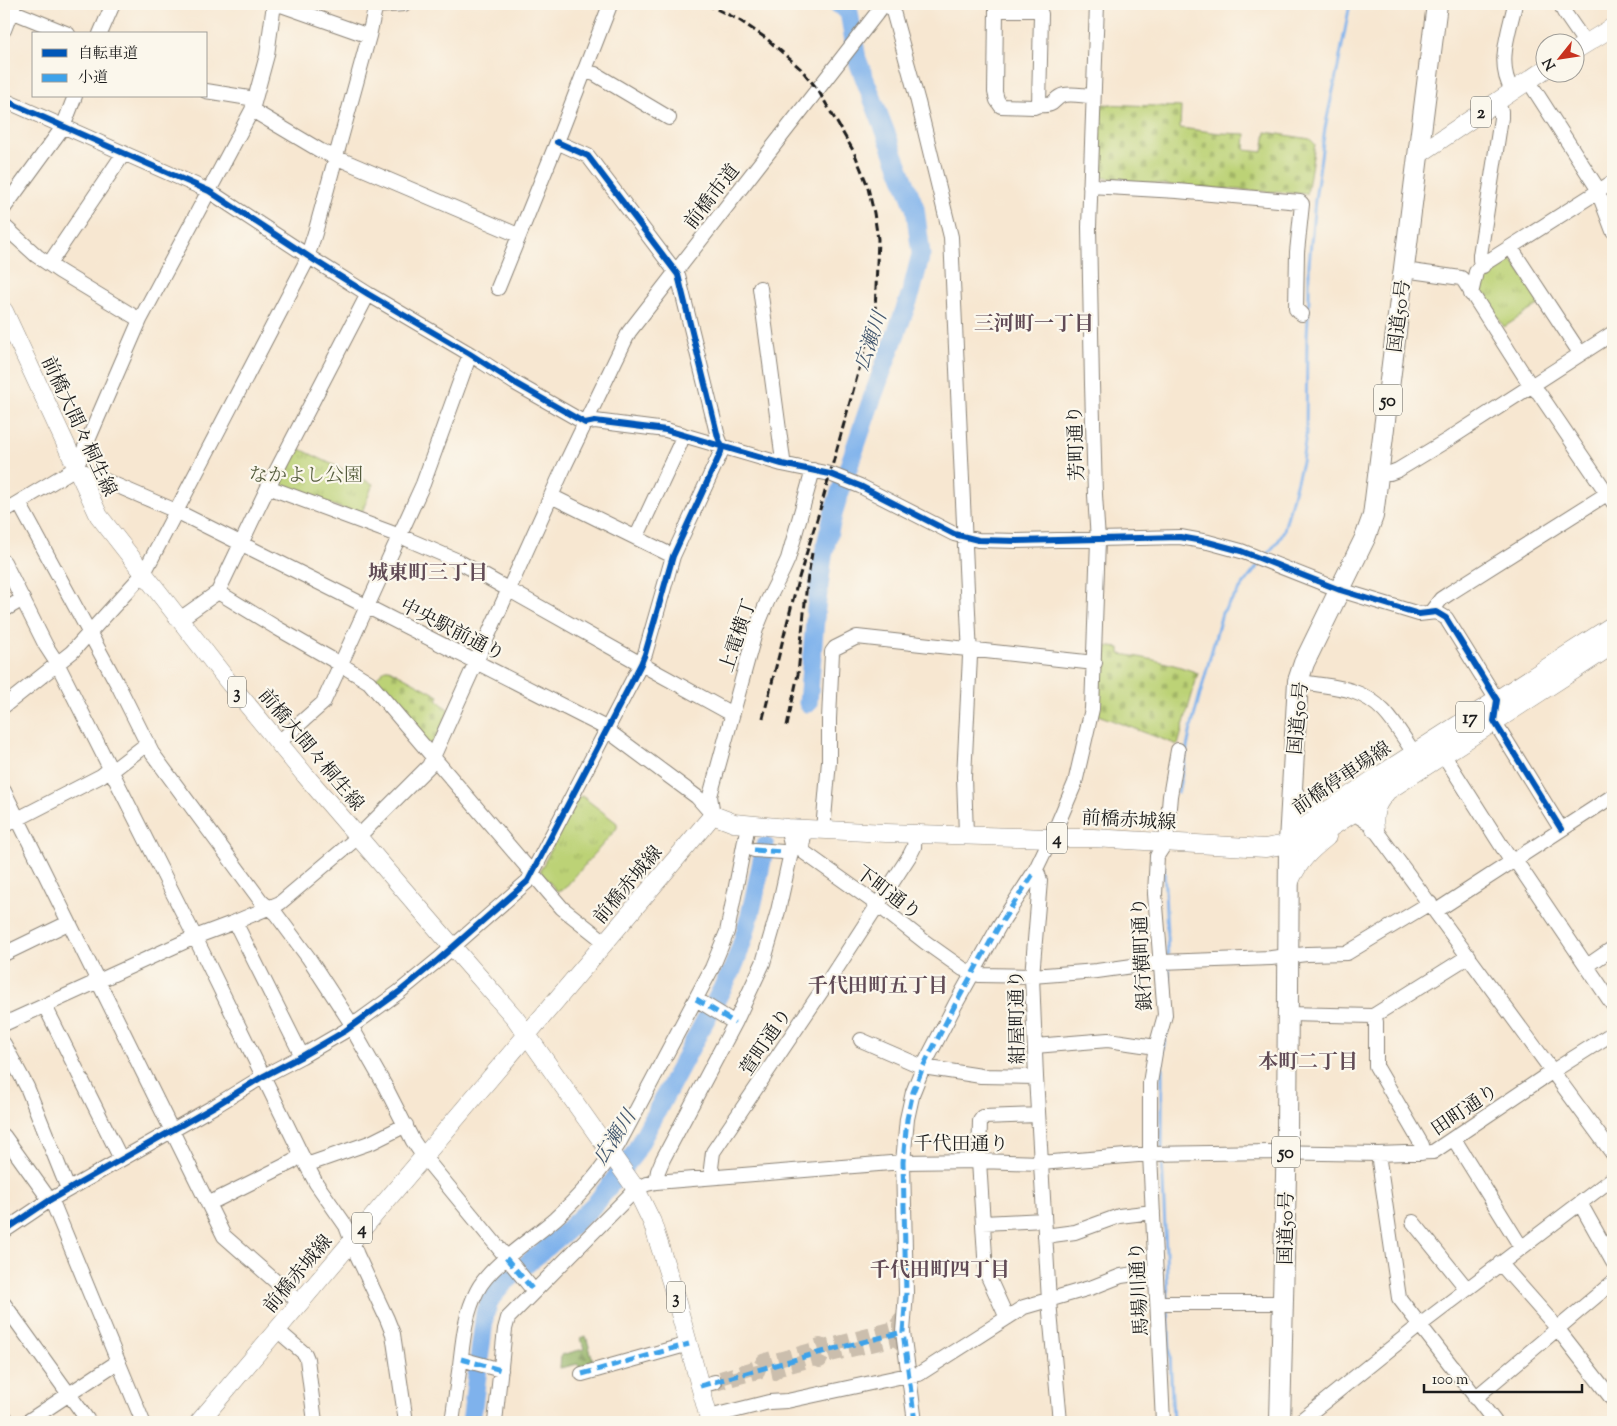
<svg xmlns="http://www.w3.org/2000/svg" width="1617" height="1426" viewBox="0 0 1617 1426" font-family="'Sorts Mill Goudy','Noto Serif JP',serif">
<defs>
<pattern id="grass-tufts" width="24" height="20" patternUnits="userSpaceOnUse" patternTransform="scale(1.25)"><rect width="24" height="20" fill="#bcd276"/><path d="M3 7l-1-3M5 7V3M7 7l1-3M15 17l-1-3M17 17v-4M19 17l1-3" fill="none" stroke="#a1b466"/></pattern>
<pattern id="forest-firs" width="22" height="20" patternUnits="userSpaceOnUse" patternTransform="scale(1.25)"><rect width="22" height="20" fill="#95b467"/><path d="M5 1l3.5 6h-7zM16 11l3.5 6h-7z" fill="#799254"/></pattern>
<pattern id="cemetery-stones" width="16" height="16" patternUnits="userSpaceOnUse" patternTransform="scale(1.25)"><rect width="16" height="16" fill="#bcd276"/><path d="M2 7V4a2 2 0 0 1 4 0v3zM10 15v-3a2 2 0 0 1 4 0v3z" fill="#a1b466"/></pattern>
</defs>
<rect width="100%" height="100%" fill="#fbf7ec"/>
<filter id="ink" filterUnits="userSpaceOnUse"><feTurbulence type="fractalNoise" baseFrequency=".02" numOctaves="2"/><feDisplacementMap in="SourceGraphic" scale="10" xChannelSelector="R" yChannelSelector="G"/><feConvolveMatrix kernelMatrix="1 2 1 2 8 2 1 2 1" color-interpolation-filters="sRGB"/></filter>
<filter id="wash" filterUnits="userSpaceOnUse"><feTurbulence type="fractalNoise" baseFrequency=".0096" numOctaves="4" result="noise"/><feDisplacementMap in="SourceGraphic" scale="20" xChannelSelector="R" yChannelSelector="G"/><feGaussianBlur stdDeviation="1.12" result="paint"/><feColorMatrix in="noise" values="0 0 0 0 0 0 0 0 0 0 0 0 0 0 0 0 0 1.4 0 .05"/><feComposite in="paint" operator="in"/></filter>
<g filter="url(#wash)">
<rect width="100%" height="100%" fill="#f7e7d1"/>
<path fill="url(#grass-tufts)" stroke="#6c7749" d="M1507,254L1543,302L1504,327L1479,290L1482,270Z
M300,449L373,484L361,515L281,487L277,482L294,451Z
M582,796L617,823V828L563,890L557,891L541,873V869L577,798Z"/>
<path fill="url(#forest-firs)" stroke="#586842" d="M586,1336L594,1364L580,1370L578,1364L560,1368L561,1355L584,1349L581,1338Z"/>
<path fill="url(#cemetery-stones)" stroke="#6c7749" d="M1101,104L1181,107L1180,128L1220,133L1246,134L1245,150L1263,152L1266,132L1310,139L1315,144L1307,194L1177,186L1097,177Z
M1101,646L1120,648V654C1147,658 1172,663 1198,673L1178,745L1098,715C1101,692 1099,669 1101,646Z
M385,669H389L439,696L437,700L449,710L434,744H428L375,679Z"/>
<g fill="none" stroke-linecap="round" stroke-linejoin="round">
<path stroke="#7fb2ec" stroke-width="3" d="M1266,556L1279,540L1284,530L1302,462L1306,435L1307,337L1309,299V264L1315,200L1325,128L1338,67L1350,4
M1178,793L1191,728L1222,613L1260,563
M1164,866L1168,958
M1169,964L1170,998
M1162,1149V1053L1167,1031
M1162,1158L1168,1299
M1168,1308L1173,1422"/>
<path stroke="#7fb2ec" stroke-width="19" d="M808,703L816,608L823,556L835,507L870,404L911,293L921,254L915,208L857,59L849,12L838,4
M471,1422L483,1329L485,1313L491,1298L504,1283L565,1232L596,1203L634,1154L732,970C749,930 756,888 765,846"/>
</g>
</g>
<g filter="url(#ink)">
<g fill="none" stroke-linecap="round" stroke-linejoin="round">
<path stroke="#cbbead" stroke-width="14" stroke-dasharray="14 7" stroke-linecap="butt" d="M900,1320V1343L896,1339L822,1357L820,1361L815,1359L779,1369C773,1376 768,1375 761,1371L715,1384L714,1380L760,1366L763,1361L772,1358L775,1360L811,1350L813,1347L820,1345L824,1347L894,1328Z"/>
<g stroke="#8a8276" stroke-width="16">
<path id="minor" d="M278,4L369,36
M891,4L918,102L951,237L970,656L964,777L966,834
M1561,4L1564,12L1586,44
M376,6L404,4
M4,8L68,34
M996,10H1039L1041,14L1039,105L1034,107L1001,106L997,100L995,92L996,10V4
M4,30L14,4
M100,34L113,4
M584,71L595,74L669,118
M1528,80L1596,186L1613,231
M1512,90C1496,64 1509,32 1515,4
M206,91L255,99
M4,100L209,191L314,260L368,294L470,354L515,383L585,423L595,421L666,430L782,464L830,474L860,486L954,534L978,540L1017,541L1180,537L1208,542L1241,551L1340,590L1419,614L1436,612L1446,618L1497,700L1494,721L1561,829
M1039,105C1057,107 1052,98 1064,95C1073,93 1084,96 1093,96
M252,110L321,151L518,235
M1090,186L1177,191L1300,202L1302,204L1297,252L1296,309L1302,314
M4,208L63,127L75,96
M4,226L37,256L59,271L140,320
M1511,248L1580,353
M49,264L124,153
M1483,266L1480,260V255L1501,118V111L1496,101
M1404,270L1461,278L1464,281L1531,386L1539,393L1613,502
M498,288L557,142L610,5
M760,288L783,460L782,464
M1471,294L1476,272L1479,267L1613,182
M76,468L176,511L368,607L600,725L697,797L713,815
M1379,473H1390L1398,470L1449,439L1613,333
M268,487L400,536L456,560L641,664L732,714
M551,496L673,556
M19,503L120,689L152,753L261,901L276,914L308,957L349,1020L356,1035L385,1086L413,1141L424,1157L534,1291
M4,511L76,468L140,320L252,110L267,55L274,4
M636,538L680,444L682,434
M4,562L46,646L57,663L195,937L306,1164L316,1183L346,1226L357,1255L387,1319L393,1334L406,1422
M218,592L268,487L368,294
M4,610L23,599
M1431,612L1441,599L1450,593L1613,490
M179,618L187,614L218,592L277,628L340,664L369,682L562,908L605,942
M1298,681C1315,685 1337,686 1352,691C1385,702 1396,727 1414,753
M4,706L72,652L144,573L305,264L315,233L369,36L376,4
M279,742L323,703L423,484L470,354
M1443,754L1508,856L1515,860L1613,1005
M1293,785C1297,795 1301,802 1311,806L1358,816L1371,824L1613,1154
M4,791L224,1236L299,1302
M713,815L710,796L756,629L767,602L783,570L788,559L813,470
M4,826L101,776L110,769L117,767L148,743
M805,829L802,847L805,853L878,905L925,942L963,969L979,975L1032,976L1097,971L1161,962L1271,958L1307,954L1347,953L1430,903
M823,830L829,761V719L832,652L835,648L857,637L1095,663
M754,850L783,852
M1035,871L1038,874L1040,881L1032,976L1036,1077L1049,1301L1060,1422
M1436,911L1613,796
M235,922L302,1056
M4,954L68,923
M1587,966L1613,948
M696,999L735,1023
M45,1006L121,1159
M1288,1014L1373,1016L1469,956
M1373,1016L1376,1022V1066L1422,1145V1153
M4,1024L195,937L235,922L280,903L358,837L429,766L565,465L629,332L884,4
M861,1040L923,1067L981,1076L1036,1077
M4,1044L27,1087L68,1189
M1035,1046L1108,1040L1156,1047
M4,1136L54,1206L143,1422
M1454,1139L1521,1247
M1378,1154L1399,1298L1495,1422
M306,1164L312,1163L372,1142L406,1125
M715,1177L711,1168L713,1152L831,977L910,855L914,847L915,833
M656,1182L658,1171L663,1159L735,1023L763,963L778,911L792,848L787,828
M1580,1203L1613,1262
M208,1204L292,1162L301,1155
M1413,1222L1467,1289
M983,1223L1044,1220
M4,1231L50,1200L215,1106L262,1077L302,1056L345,1031L399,992L438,960L528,881L641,664L645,654L673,556L721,452L722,447L718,437L678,275L588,156L557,142
M1045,1236L1075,1232L1119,1216L1153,1212
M1500,1263L1553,1323L1613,1400
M1158,1303H1282
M4,1304L89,1422
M1007,1318L986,1272L979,1161L980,1121L983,1117L1038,1115
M277,1330L305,1354L307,1359L315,1422
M461,1359L501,1370
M582,1374L689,1344
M700,1386L715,1382
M1475,1398L1613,1282
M4,1416L8,1422
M709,1417L769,1402L787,1401L908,1375L919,1374L1024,1307L1093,1287L1121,1276L1156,1271
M27,1422L113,1365L119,1363
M452,1422C455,1403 457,1384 460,1365C463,1340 465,1314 477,1291C490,1265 532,1239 555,1219C579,1197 602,1171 619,1143L712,968L727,932L748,825
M495,1422L505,1329L508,1318L636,1189L647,1184L656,1182L903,1162L979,1161L1041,1163L1150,1154L1269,1152L1378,1154L1433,1152L1553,1071L1613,1033
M915,1422L903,1332L906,1293L903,1162L907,1119L913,1092L923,1067L955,1005L999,926L1035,871L1058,823L1075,783L1092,709L1098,540L1095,495L1092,384L1089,227L1097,4
M1163,1422L1150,1154V1083L1156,1047L1165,1015L1155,894L1157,856L1166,842L1170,796L1178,750
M1299,1422L1420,1325L1613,1178"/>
</g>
<g stroke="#8a8276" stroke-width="19">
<path id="major" d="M1574,51L1613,27
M1418,155L1544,70
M4,311L99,516L227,680L305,775L458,953L515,1018L636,1189L652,1222L672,1285L710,1422
M1375,829C1373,813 1376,804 1386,793
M1289,842L1302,828L1377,777L1613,625
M1290,881C1299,861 1310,851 1327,837
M199,1422L713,815L734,823L787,828L886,833L1050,838H1093L1265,848C1284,845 1302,841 1321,834L1613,645"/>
</g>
<g stroke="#8a8276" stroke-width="22">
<path id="highway" d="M1280,1422L1287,1135L1289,842L1298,681L1304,663L1365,538L1373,516L1437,4"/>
</g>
<use href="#minor" stroke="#fff" stroke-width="14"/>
<use href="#major" stroke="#fff" stroke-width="18"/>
<use href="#highway" stroke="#fff" stroke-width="20"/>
<path stroke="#1c1c1c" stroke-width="3" stroke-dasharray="8 4" stroke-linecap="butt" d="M706,4L739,20L767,39L801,69L818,90L854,152L867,184L874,213L878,239L875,312L821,506L797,584L763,718
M787,726L798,674L807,582L812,553"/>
<path stroke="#3da2ea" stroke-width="5" stroke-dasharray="10 5" stroke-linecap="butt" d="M376,6L404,4
M754,850L783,852
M696,999L735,1023
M506,1258L534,1291
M461,1359L501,1370
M582,1374L689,1344
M700,1386L818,1353L903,1332
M915,1422L903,1332L906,1293L903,1162L907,1119L913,1092L923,1067L955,1005L999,926L1035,871"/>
<g stroke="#fbf7ec" stroke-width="9">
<path id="cycleway" d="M4,100L209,191L314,260L368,294L470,354L515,383L585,423L595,421L666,430L782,464L830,474L860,486L954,534L978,540L1017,541L1180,537L1208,542L1241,551L1340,590L1419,614L1436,612L1446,618L1497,700L1494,721L1561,829
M4,1231L50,1200L215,1106L262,1077L302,1056L345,1031L399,992L438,960L528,881L641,664L645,654L673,556L721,452L722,447L718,437L678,275L588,156L557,142"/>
</g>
<use href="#cycleway" stroke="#0057b8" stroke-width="6"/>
</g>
</g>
<g text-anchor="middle" stroke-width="4.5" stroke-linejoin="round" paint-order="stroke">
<g fill="#fbf7ec" stroke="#5f5e5a" stroke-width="1">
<rect x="1471" y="96.5" width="20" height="31" rx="4"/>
<rect x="1374" y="384.5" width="28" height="31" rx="4"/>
<rect x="228" y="676.5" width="18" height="31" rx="4"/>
<rect x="1456" y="701.5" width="28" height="31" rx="4"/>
<rect x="1047" y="822.5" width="20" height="31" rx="4"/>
<rect x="1272" y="1136.5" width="28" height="31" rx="4"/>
<rect x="352" y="1212.5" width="20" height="31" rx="4"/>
<rect x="667" y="1281.5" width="18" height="31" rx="4"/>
</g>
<g font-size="18" font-weight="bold" fill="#1c1c1c">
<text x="1481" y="118">2</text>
<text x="1388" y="406">50</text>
<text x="237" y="698">3</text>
<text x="1470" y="723">17</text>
<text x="1057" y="844">4</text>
<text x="1286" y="1158">50</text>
<text x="362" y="1234">4</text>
<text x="676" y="1303">3</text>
</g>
<g font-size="19" fill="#1c1c1c" stroke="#fbf7ec">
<text transform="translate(711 196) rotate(-52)" y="7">前橋市道</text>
<text transform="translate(1398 316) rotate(-83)" y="7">国道50号</text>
<text transform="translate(80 426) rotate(65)" y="7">前橋大間々桐生線</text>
<text transform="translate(1075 443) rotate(-92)" y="7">芳町通り</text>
<text transform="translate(453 629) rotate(27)" y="7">中央駅前通り</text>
<text transform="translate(737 635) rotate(-71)" y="7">上電横丁</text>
<text transform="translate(1297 718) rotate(-85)" y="7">国道50号</text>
<text transform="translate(312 749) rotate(50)" y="7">前橋大間々桐生線</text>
<text transform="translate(1341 777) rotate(-34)" y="7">前橋停車場線</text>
<text transform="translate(1129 819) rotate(3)" y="7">前橋赤城線</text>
<text transform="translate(627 884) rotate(-50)" y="7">前橋赤城線</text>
<text transform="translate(889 892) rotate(37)" y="7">下町通り</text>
<text transform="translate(1141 954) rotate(-93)" y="7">銀行横町通り</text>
<text transform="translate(1016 1017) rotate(-91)" y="7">紺屋町通り</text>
<text transform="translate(765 1041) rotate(-56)" y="7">萱町通り</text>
<text transform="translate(1464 1109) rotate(-34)" y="7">田町通り</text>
<text x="961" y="1150">千代田通り</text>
<text transform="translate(1285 1228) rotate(-89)" y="7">国道50号</text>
<text transform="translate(297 1273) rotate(-50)" y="7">前橋赤城線</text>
<text transform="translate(1138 1289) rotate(-93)" y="7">馬場川通り</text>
</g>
<g font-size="19" fill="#545c3c" stroke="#fbf7ec">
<text x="306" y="481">なかよし公園</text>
</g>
<g font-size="20" font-weight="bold" fill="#614b56" stroke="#fbf7ec">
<text x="1034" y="330">三河町一丁目</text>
<text x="428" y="579">城東町三丁目</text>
<text x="878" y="992">千代田町五丁目</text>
<text x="1308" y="1068">本町二丁目</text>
<text x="940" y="1276">千代田町四丁目</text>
</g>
<g font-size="20" font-style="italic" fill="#44586f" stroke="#fbf7ec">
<text transform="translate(870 341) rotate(-71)" y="7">広瀬川</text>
<text transform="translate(614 1137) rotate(-57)" y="7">広瀬川</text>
</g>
</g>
<rect width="1617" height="1426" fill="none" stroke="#fbf7ec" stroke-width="20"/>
<rect x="32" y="32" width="175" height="65" fill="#fbf7ec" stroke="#a29f99"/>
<rect x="42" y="49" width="25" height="8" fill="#0057b8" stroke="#a29f99"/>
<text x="78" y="58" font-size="15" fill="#1c1c1c">自転車道</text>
<rect x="42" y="74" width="25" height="8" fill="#3da2ea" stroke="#a29f99"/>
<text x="78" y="82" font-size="15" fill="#1c1c1c">小道</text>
<g transform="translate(1560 58) rotate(240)"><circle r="24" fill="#fbf7ec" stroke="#a29f99"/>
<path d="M0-4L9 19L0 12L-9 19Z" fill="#c8321e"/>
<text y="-8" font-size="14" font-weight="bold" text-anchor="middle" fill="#1c1c1c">N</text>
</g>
<path d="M1424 1384v8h158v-8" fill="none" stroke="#1c1c1c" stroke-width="2.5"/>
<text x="1432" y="1384" font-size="15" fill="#1c1c1c" stroke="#fbf7ec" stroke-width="4" paint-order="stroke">100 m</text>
</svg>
